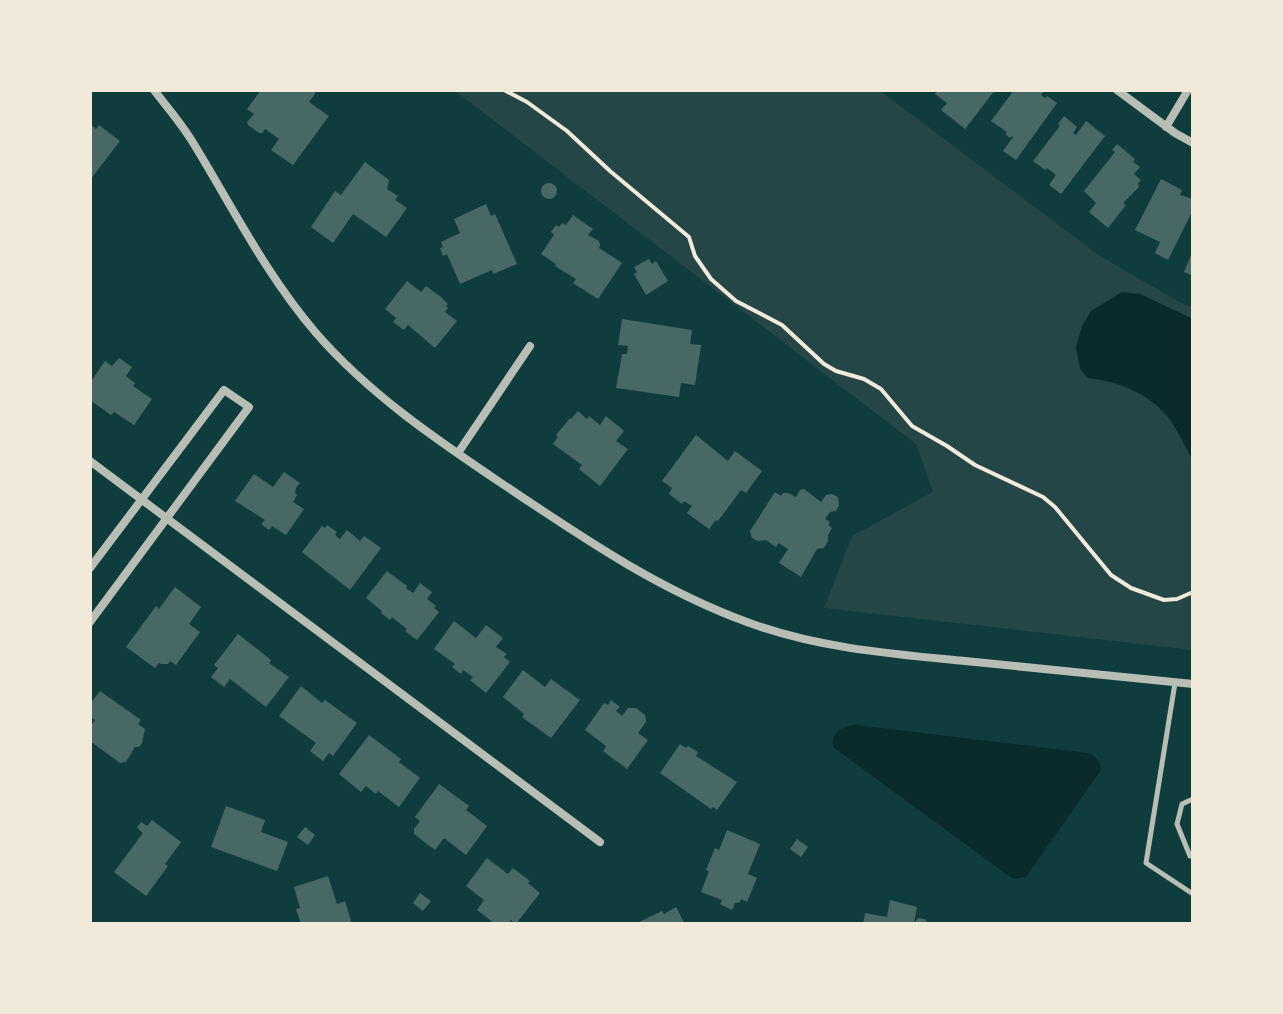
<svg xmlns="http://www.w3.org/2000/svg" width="1283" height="1014" viewBox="0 0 1283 1014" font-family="'Asap Condensed',sans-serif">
<rect width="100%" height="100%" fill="#0f3d3e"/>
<path fill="#244646" d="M454,90H879L1100,256L1183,304L1193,307V650L824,608L852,536L933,492L916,444Z"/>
<path fill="#0a2a2b" d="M1122,292L1140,294L1193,319V461C1185,446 1177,429 1167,416C1148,393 1117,381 1088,378L1080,369L1076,347L1082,326L1091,311Z
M856,725L1088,753C1097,757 1100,761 1101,770L1026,877L1013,879L833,747C832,731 842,726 856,725Z"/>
<path fill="#486865" d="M261,90H314L315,94L309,102L329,116L293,165L271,150L279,139L265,129L262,133H259L248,125L247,122L254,114L247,109Z
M938,90H995L965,129L941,110L947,103L935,94Z
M1014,90H1045L1041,95L1045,98L1047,96L1057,103L1016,160L1003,151L1013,137L1012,136L1010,138L1005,134L1007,132L991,121Z
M1064,116L1077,127L1073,133L1076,135L1086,121L1105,136L1061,194L1049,185L1056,175L1047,168L1045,170L1033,161L1060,126L1058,124Z
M90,124L96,129L99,125L120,141L90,180Z
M1117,144L1135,159L1133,162L1140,167L1134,174L1141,180L1138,183L1139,187L1123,203L1126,205L1108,228L1089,212L1096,203L1084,191L1115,152L1112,150Z
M365,162L389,180L387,189L398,196L395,200L407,208L386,237L353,214L333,243L311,227L335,191L341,195Z
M1161,179L1182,190L1180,195L1193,199V210L1168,260L1155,253L1160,242L1135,230Z
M541 191a8 8 0 1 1 16 0a8 8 0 1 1-16 0Z
M486,204L491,216L495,214L517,264L493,274L492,270L460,284L447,254L443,256L440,248L443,247L441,242L460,233L454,219Z
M573,215L593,229L588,235L599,241L600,246L599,248L622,263L598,299L573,283L576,279L555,266L556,264L541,254L554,235L551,232L556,225L559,227L562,223L566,225Z
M1193,250V276L1184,272Z
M649,259L652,264L656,261L668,281L646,295L634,274L637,272L634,267Z
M407,281L421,292L426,286L441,297L448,304L446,306L448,308L445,312L457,321L435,348L408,325L404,330L393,322L396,318L385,309Z
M622,319L692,330L690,344L701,345L695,385L681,383L679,397L616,388L622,354H627L628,346L618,345Z
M119,358L132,367L126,376L135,383L133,386L152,399L134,425L114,412L111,415L90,400V383L105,361L112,366Z
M578,411L587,419L589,416L600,425L606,416L624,431L616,441L628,449L600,486L579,469L582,465L553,444L558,437L556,435L570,418L571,419Z
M696,435L728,461L735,451L762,471L746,493L741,490L718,521L716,520L709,529L687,513L692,506L684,501L682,504L669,494L672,488L662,481Z
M284,472L300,483L296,488L295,493L297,495L293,502L304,509L286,535L272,526L269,530L261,524L265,520L235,501L254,474L273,487Z
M804,489L821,502L826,495L832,494L838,497L839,505L836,511L830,512L825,519L830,522L828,525L832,528L828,535V541L824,548L817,549L801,577L779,563L788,549L779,543L776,547L766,540L758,541L752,538L750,531L775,492L781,496L783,493H788L796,497L800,490Z
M327,525L337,532L335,535L340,539L347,530L360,541L364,536L381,548L350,590L302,552L322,526L325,528Z
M387,571L407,586L406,588L413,593L420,583L432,592L427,599L436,606L434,608L439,612L417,640L405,631L407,629L392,617L390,620L381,613L382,611L366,598Z
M175,587L201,607L189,624L200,632L176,665L170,661L168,664H161L159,663L155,668L126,647L156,606L159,609Z
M454,621L476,638L486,625L503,638L496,647L507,654L504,657L510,662L486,693L470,680L473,677L463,670L461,674L452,667L455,664L434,649Z
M238,634L271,660L269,663L289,677L266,707L230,679L224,687L211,677L218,668L214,665Z
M523,670L545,687L551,679L580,700L551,738L522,717L524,714L503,697Z
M301,686L322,703L325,700L357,723L333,756L329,753L323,761L310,751L316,743L279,716Z
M100,691L141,720L138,724L145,729L142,743L139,747H135L126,762L120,763L90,741V727L95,720L90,716V704Z
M611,700L620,707L616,711L622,716L628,708H636L645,715L646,722L638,733L648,740L627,769L603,751L606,746L585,730L604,703L608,705Z
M369,735L401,759L399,762L420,778L399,807L378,791L376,794L366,786L361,792L339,774Z
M680,744L686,748L688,746L698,752L696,756L737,782L717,810L713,807L711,809L660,773Z
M439,784L469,806L466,810L487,826L466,855L444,838L435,850L414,834V829L420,821L415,817Z
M226,806L265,820L261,832L288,842L277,871L211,847Z
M152,820L181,842L165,864L168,866L146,896L114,872L143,833L137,828L141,822L147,826Z
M305,827L315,835L308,845L297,837Z
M727,830L760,844L748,874L757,878L747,902L741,899L740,902L735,903L732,910L720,904L722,900L701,892L709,871L706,870L715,848L719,850Z
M797,839L808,847L801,857L790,849Z
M487,858L508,874L513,868L530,881L528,883L540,893L516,924L511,920L508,924H495L477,910L484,900L466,886Z
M328,876L337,904L345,901L352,924H301L296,909L300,908L294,887Z
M420,893L431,901L423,911L413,903Z
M890,900L917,907L914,923L918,918L925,919L928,924H863L865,913L887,917Z
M676,907L685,924H635L662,911L664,914Z"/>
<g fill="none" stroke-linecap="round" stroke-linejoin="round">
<path stroke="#f1e9da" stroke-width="4" d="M504,90L527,102L567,131L610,171L689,237L695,256L711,279L736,301L782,325L824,364L836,371L864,379L881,389L912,426L947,446L975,465L1043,497L1055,507L1111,575L1131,588L1164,600L1177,599L1193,592"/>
<path stroke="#b8beb3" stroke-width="5" d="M1175,683L1146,863L1193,894
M1190,856L1177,824L1182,804L1193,799"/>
<path stroke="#b8beb3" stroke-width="8" d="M154,90C167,107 181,123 192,141C232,206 266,275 316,333C369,394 437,440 504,485C582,537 657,589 747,622C816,648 892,654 965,661C1041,669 1117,676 1193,684
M1117,90L1175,133L1193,143
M1166,127L1188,90
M458,453L530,346
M90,461L600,842
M90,568L224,390L249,407L90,622"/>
</g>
<rect width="1283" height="1014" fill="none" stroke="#f1e9da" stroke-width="184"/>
</svg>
